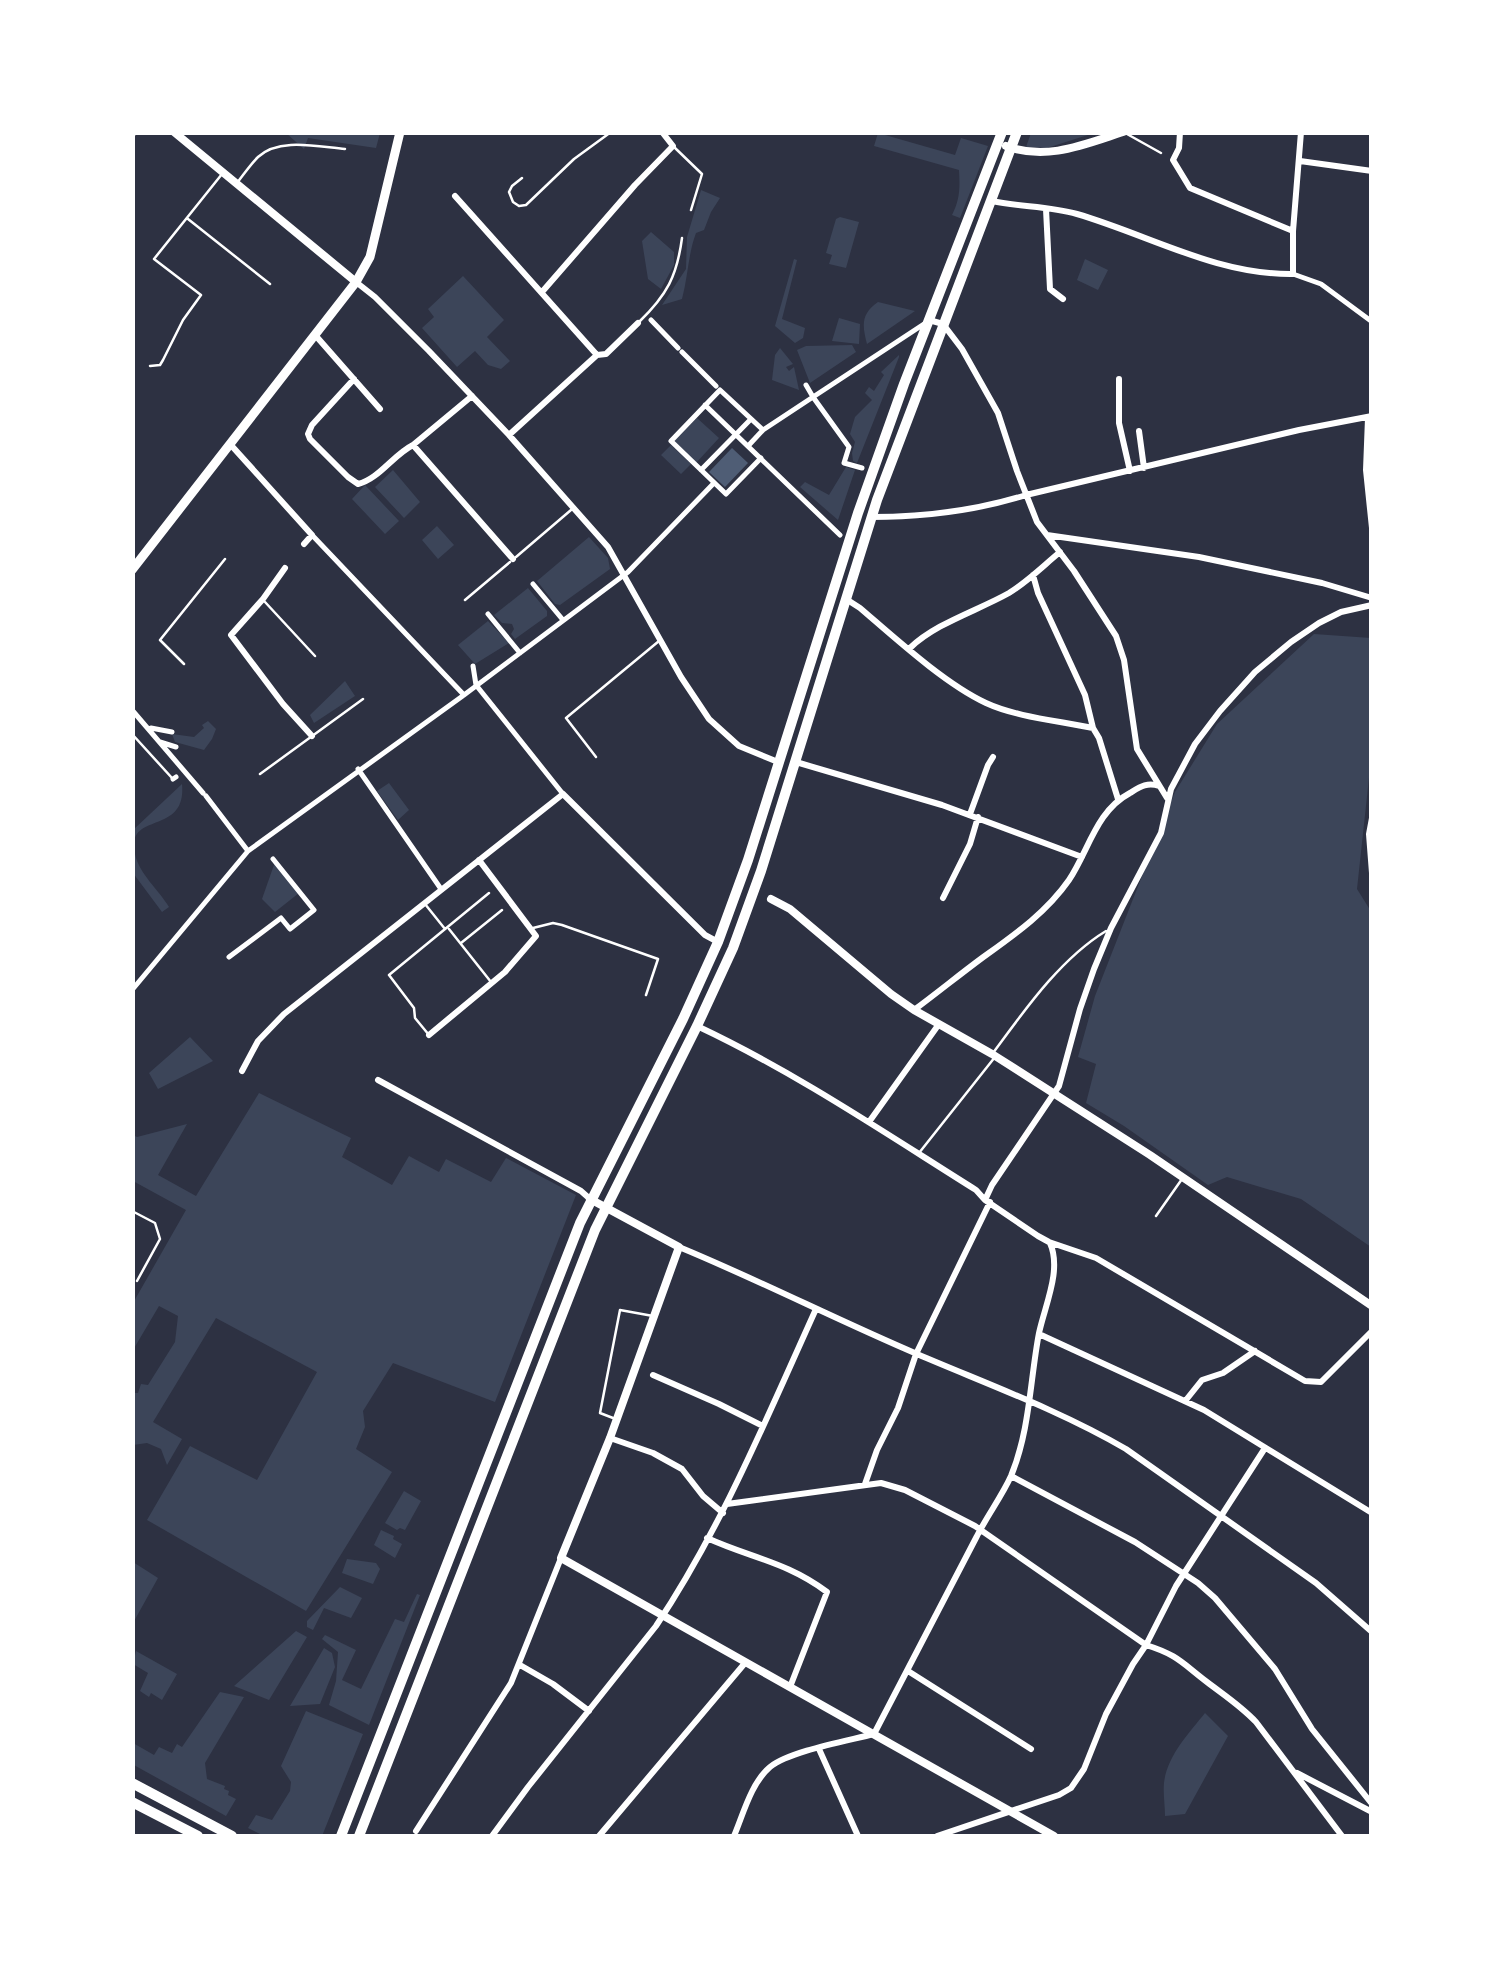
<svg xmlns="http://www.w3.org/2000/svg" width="1504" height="1969" viewBox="0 0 1504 1969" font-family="'Archivo Narrow',sans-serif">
<rect width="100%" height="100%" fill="#2d3142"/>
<path fill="#3c4559" d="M286,133H380L376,148L308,138L304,149Z
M878,133L955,155L961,138L988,146L960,218L952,215C960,199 960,188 959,170L874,146Z
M1031,133H1094L1047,148L1026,147Z
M701,190L720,198L711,212L704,230L696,233C688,254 688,277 682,299L662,305L686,269L687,237Z
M840,217L859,222L846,268L829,264L832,255L826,253L836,219Z
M651,232L674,252V265L661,289L648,279L642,241Z
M794,259L797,260L782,319L805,328L803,338L795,343L775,326Z
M1085,259L1108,270L1098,290L1077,280Z
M463,276L504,320L487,337L510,361L501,369L488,365L475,351L457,367L422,328L434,317L428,309Z
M878,302L915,311L867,344C862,325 861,314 878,302Z
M839,318L860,324L859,344L832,341Z
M852,345L856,352L810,383L797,350L806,346Z
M780,348L793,364L786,367L789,371L794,367L799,390L772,380L775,355Z
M899,355V357L857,463L853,461L852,453L855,442L850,434L855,417L872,400L865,393L869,387L874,391L884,375L881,372Z
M697,418L719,438L696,463L674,441Z
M671,445L691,464L681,474L661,455Z
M846,467L855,470L838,520L800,487L805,482L829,495Z
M393,470L420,502L404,518L375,487Z
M365,485L399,521L385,534L352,499Z
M437,526L454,545L438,559L422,540Z
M589,537L608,558L610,569L560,605L555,604L537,581Z
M528,588L547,611V616L515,639L511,634L514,629L512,624L502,623L494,615Z
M488,621L509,643L475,664L458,645Z
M1314,634L1371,638L1372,750L1357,889L1372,913L1371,1247L1301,1199L1227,1177L1208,1185L1124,1126L1086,1103L1096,1064L1078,1057L1095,996L1175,792L1217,724Z
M345,681L355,696L314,723L310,715Z
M208,721L216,729L212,739L204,750L175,742L172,734L194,737L204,728L202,725Z
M389,783L409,810L398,820L377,791Z
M182,784C187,837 125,810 135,854C139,874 159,890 169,907L162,912L133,873V830Z
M275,862L299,893L275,912L262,899Z
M190,1037L213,1061L158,1089L149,1073Z
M259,1093L351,1138L342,1157L392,1185L409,1156L439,1172L446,1159L491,1182L506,1158L576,1195L495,1402L393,1363L363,1411L365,1427L356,1449L392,1472L306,1611L147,1520L190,1446L257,1480L317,1372L216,1318L153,1422L182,1439L167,1465L161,1449L147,1443L133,1445V1393H138L141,1384L148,1385L175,1342L178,1316L159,1306L133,1350V1303L186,1210L133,1181V1135L137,1137L187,1124L158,1175L196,1196Z
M404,1491L421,1501L405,1530L400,1528L397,1530L385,1523Z
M381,1530L394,1536L393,1539L402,1544L395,1558L374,1545Z
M347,1559L376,1563L380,1569L373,1584L342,1573Z
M133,1562L158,1578L133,1623Z
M340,1587L362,1598L351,1618L324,1608L313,1630L307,1627V1621Z
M417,1594L420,1595L369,1725L329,1705L336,1681L338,1652L322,1639L325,1635L356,1650L342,1680L361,1689L395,1619L404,1622Z
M296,1631L307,1637L269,1700L234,1686Z
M324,1648L332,1653L335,1667L320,1704L290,1706Z
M136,1651L177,1674L162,1700L151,1693L149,1697L140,1691L148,1673L133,1664Z
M220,1692L244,1697L205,1763L207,1779L225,1786L224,1789L229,1791L228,1795L236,1799L226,1816L132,1764L133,1743L154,1755L159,1747L172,1753L177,1744L182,1747Z
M306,1711L363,1734L322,1836H264L248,1828L256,1815L272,1820L290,1791L291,1782L281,1766Z
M1205,1713L1228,1736L1185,1814L1165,1816C1165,1805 1163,1794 1164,1783C1167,1756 1189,1733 1205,1713Z"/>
<path fill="#4f5d75" d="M732,448L748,463L725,487L709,472Z"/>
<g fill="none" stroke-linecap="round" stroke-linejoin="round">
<path stroke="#fff" stroke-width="2.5" d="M1127,134L1161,153
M674,147L702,174L691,210
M522,178L512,186L509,192L513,202L519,206L526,205L574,159L611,132
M237,183C244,174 250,165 258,157C279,137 319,147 345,149
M188,219L270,284
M639,322C667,295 677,276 682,238
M150,366L160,365L163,360L183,320L201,295L154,259L222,174
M516,557L571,510
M465,600L510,562
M265,602L315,656
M184,664L160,640L225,559
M132,734L172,778
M596,757L566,718L659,641
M260,774L363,699
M425,904L445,929
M533,928L553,923L562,925L658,959L646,995
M449,929L491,982
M461,943L502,910
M429,1035L415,1018L414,1008L389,975L489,893
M993,1053C1024,1011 1060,959 1106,931
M919,1153L995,1057
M132,1211L155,1223L160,1239L137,1281
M1156,1216L1182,1179
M613,1418L600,1413L620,1310L653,1316"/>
<path stroke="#fff" stroke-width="5" d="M1293,274L1321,284L1371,321
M651,320L678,348
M682,352L716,386
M806,385L813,397L924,324
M705,405L840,535
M749,445L763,430L813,397L849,447L844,463L862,468
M761,458L726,494L671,441L720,390L763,430
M701,470L751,419
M312,535L464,695
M533,584L563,620
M488,614L520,653
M473,666L476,685L563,794
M132,710L203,793
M151,728L172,732
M160,742L176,747
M358,769L441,889
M173,779L176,777
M206,796L248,851
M229,957L281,918L290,929L314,910L273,859
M132,990L248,851L464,695L628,572L714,483"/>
<path stroke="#fff" stroke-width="6" d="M1180,132L1179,148L1173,160L1190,188L1293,231
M132,134L135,132
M1300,161L1372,171
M455,196L597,355
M992,201C1020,207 1049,206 1077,214C1149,235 1216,275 1293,274V231L1301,132
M1046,209L1050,289L1063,299
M356,282L375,297L429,351L509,435L608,547L681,677L709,719L739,746L778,762
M542,292L635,185L673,146L662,132
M929,320L943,324L962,349L998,413L1017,471L1037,522L1074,571L1116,636L1124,660L1137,749L1167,798
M1372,321V323
M316,336L380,409
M354,379L312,425L308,434L310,439L348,477L358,484C379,479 393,455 413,445L513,559
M1119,379V423L1130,471
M1368,418L1366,470L1372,528
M1139,431L1144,468
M509,435L597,355L606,354L638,323
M230,444L312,535L304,544
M413,445L472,396
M871,517C925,517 975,511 1026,495L1299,430L1372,416
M1047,535L1199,557L1322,583L1372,598
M285,568L263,599L231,635L283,704L312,736
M1033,575L1038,593L1085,695L1093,728L1099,738L1118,799
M846,599L860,608C895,638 945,684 986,703C1016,717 1060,721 1093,728
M910,648C936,623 977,611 1009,593C1027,582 1043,566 1060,552
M796,762L942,805L1082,857
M970,814L988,765L993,757
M1372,818L1369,834L1372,873
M943,898L970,844L978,817
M914,1010C937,993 959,975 982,958C1014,935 1046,913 1069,880C1089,850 1096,811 1130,793C1140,787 1147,782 1159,786
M697,1026C795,1072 885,1133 976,1190L985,1200L1038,1236L1049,1242L1096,1258L1305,1381L1321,1382L1372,1331
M429,1035L505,972L536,936L479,860
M242,1071L258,1041L284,1014L563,794L705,935L718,942
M378,1080L581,1191L590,1199
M869,1122L939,1024
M985,1200L992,1185L1059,1086L1080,1009L1094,969L1111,928L1161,833L1171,789L1195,744L1220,711L1255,672L1291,642L1319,623L1341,612L1372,605
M679,1247C759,1280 837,1320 917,1354C987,1384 1059,1410 1126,1449L1316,1583L1372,1632
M1039,1334L1204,1410L1372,1513
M653,1375L719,1404L763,1426
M1186,1400L1202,1380L1223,1373L1255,1351
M610,1438L653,1453L682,1469L703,1496L723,1513
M1011,1476L1135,1542L1198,1583L1215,1598L1275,1669L1312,1729L1372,1804
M865,1484L877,1450L898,1408L916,1354L990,1202
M727,1504L881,1483L905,1490L975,1526L1146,1645C1178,1655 1182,1663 1207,1682C1224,1695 1241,1706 1256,1722L1342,1836
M707,1538C751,1558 787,1562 827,1592L790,1687
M520,1665L553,1684L589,1711
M908,1671L1031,1749
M819,1749L858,1836
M1297,1773L1372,1812
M416,1831L511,1683L561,1558
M492,1836L528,1787L656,1626C722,1527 767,1417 816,1309
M599,1836L745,1663
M734,1836C743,1815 751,1783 770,1767C790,1751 847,1741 874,1734C909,1668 943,1602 977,1536C987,1516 1002,1496 1011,1476C1030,1430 1030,1380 1039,1333C1045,1305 1062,1270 1050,1243
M937,1836L1059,1795L1071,1788L1084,1769L1106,1714L1133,1664L1146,1645L1176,1586L1265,1448"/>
<path stroke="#fff" stroke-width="8" d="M174,132L356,282
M1006,146C1046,161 1083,145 1123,132
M771,899L790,909L891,994L914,1010L992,1054L1150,1155L1372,1306
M590,1199L679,1247L610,1438L561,1558L1054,1836"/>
<path stroke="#fff" stroke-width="9" d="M132,570L356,282L370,257L400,132"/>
<path stroke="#fff" stroke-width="10" d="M132,1783L232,1836
M132,1802L198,1836
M341,1836L580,1223L683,1019L718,942L748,860L858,513L904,384L1002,132
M359,1836L595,1230L697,1026L733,948L761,871L877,500L1017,132"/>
</g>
<rect width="1504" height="1969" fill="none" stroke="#ffffff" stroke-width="270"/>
</svg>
